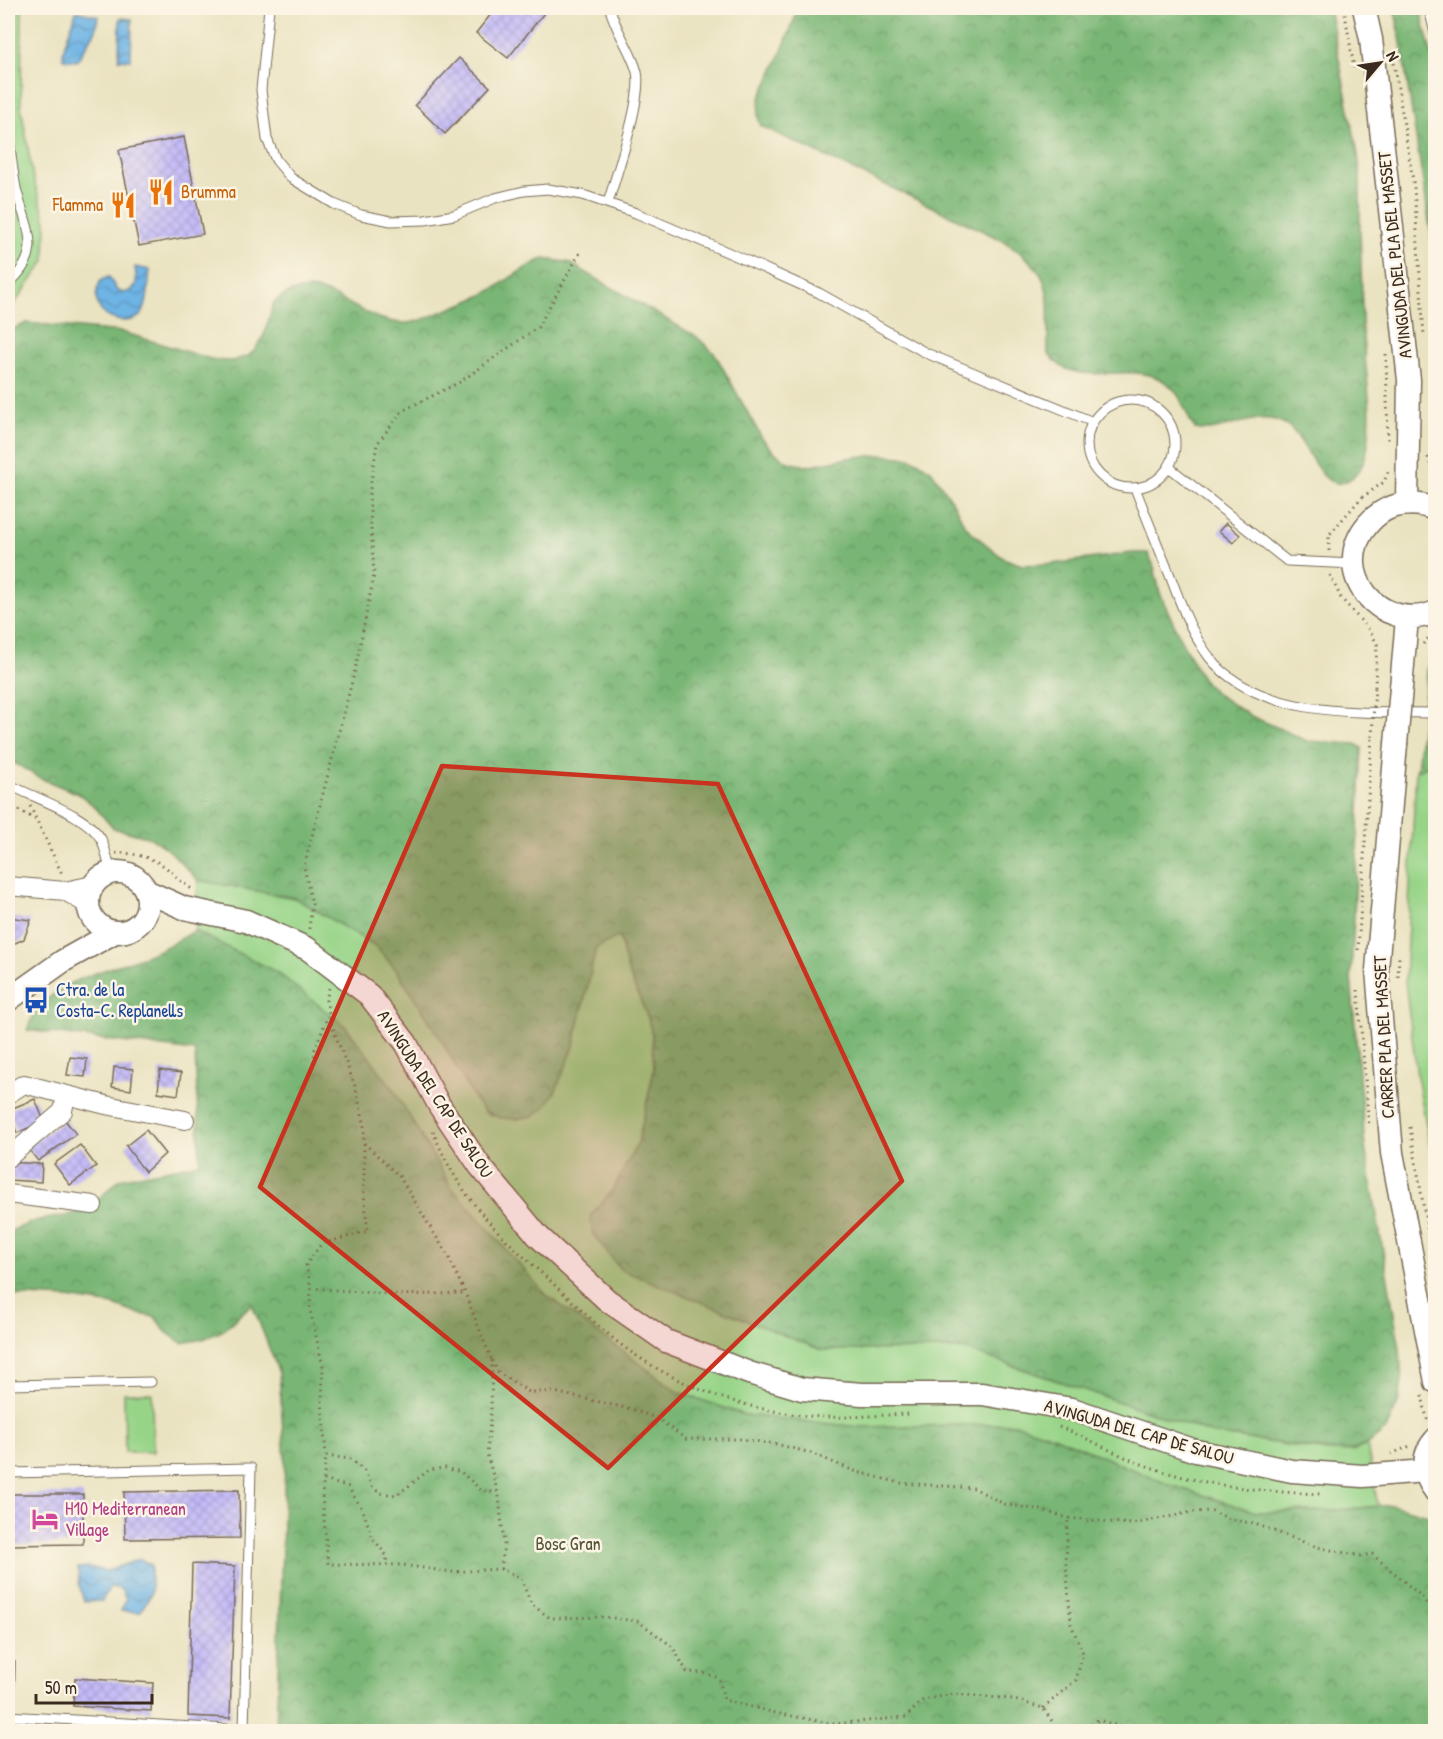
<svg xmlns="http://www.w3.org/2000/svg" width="1443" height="1739" viewBox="0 0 1443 1739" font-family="'Patrick Hand',sans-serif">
<defs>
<pattern id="forest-crowns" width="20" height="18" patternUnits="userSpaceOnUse" patternTransform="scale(1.5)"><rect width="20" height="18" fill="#79b674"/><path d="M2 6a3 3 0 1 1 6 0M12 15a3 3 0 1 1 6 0" fill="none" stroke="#64945f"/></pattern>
<pattern id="water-waves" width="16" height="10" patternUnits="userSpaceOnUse" patternTransform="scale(1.5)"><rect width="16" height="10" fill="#6eb4e5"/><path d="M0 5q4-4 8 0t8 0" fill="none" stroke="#5c93b9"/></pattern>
<pattern id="building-cross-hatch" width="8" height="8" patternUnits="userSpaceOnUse" patternTransform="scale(1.5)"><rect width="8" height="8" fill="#bcb2fc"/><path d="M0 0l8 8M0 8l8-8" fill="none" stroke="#9a91cb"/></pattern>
</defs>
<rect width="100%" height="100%" fill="#fcf5e5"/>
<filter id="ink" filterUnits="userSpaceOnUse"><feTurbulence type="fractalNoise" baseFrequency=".0167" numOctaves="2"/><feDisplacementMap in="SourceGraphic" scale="12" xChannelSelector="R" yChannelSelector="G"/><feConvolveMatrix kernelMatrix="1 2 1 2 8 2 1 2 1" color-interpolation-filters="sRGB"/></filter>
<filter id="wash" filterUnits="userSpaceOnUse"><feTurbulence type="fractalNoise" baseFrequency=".008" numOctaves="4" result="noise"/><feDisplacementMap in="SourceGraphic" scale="24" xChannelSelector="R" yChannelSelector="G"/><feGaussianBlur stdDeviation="1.35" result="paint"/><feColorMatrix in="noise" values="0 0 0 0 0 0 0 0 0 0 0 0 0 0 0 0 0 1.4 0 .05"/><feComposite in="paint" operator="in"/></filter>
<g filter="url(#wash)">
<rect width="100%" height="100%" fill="#eae3c1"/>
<path fill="#97d488" stroke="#697f53" stroke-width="1.5" d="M8,8H22L21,106L33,177L46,221L45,261L8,313Z
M1435,763V1172L1417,1076L1405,982L1416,770Z
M198,880L295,898L375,945L396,969L441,1039L475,1100L486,1113L554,1094L573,1049L596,948L619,936L628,971L648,1018L652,1034L654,1070L638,1143L612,1191L591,1216L821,1350L964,1349L1214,1434L1327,1451H1352L1367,1445L1378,1506L1328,1511L1256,1512L1170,1485L1053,1436L1015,1424L860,1427L744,1415L678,1392L545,1294L451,1187L392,1087L278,973L195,931Z
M124,1393H152L153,1452H125Z"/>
<path fill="url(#forest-crowns)" stroke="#5a7049" stroke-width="1.5" d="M796,8H1329C1336,43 1343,79 1350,115C1353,131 1358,148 1359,164C1361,185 1360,207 1360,228C1361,258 1362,289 1362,319C1363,363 1375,407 1367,450C1364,464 1358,477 1344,482C1320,492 1307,440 1288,426C1258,405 1225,436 1195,429C1185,415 1183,396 1169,385C1133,355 1076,395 1048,353C1047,295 1059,275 1002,240L761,126L758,117L760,98L779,58L796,15Z
M1394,8H1420L1435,69V258L1399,30Z
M543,259L568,262L697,337L715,354L762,438L773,451L788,462L806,466L853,457L882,455L909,458L917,461L931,470L954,504L964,524L971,532L1003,558L1022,565L1052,564L1132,553H1148L1154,567L1160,593L1181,640L1202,678L1215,693L1249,715L1307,741L1356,744L1362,748L1351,978L1365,1147L1400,1349L1402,1381L1399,1401L1386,1429L1367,1445L1344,1452L1214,1434L964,1349L821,1350L621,1270L592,1233L591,1215L612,1191L638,1143L654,1070L652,1034L648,1018L628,971L619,936L596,948L573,1049L554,1094L545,1107L533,1116L517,1119L501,1118L486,1113L475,1100L441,1039L396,969L374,945L295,898L198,880L171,852L151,838L113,828L94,806L79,794L40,778L8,759V331L27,323L122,332L214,360L232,361L248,356L254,351L264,335L274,302C323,265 351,320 402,323C416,324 428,317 441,312C459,305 475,300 492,290C509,279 524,267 543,259Z
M1435,642V763L1417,770L1428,665Z
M195,931L278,973L346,1027L392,1087L451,1187L545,1294L678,1392L745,1415L860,1427L1015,1424L1053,1436L1170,1485L1256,1512L1328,1511L1392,1505L1431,1516L1436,1526L1435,1731H276L285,1461L279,1373L252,1304L222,1331L203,1339L182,1343L166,1332L155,1317L135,1313L114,1305L68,1298L8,1295V1232L38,1220L65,1216L87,1210L120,1179L200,1163L195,1051L27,1030C43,981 104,972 145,956C163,950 178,940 195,931Z"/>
<path fill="url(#water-waves)" stroke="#546f82" stroke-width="1.5" d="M76,11L98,16L96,30L77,61L63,59C62,43 73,27 76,11Z
M120,18L132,19L131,60L119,59Z
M135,267L150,270C148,282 149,302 143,312C132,331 81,319 101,280L109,277C112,281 114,287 117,290C121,293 123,293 127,292C140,288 136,277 135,267Z
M140,1559L151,1565V1594L140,1612L121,1611L126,1600L121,1589L110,1587L102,1601L84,1602L79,1584L78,1568L89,1567L106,1571Z"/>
<g id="blocks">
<path fill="url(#building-cross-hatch)" d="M496,8H548L508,58L476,33Z
M459,58L490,87L445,134L415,105Z
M184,137L203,234L139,246L119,150Z
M1226,523L1240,535L1233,543L1219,531Z
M8,917L31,920L24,939L11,945H8Z
M70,1057L87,1059L85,1077L67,1075Z
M114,1067L133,1069L131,1090L112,1087Z
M160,1070L181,1073L178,1095L158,1092Z
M35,1099L44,1121L17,1133L8,1110Z
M65,1120L76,1134L38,1161L27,1147Z
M146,1130L165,1154L145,1172L126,1146Z
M80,1145L96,1166L70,1185L54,1164Z
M8,1162L42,1164L41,1182L8,1180Z
M239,1490L240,1538L125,1539L124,1492Z
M8,1494H83V1544L8,1545Z
M192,1564L235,1566L230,1718L188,1716Z
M8,1661H15L14,1702L8,1701Z
M75,1678L153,1683L151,1711L73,1706Z"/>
</g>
</g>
<g filter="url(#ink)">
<use href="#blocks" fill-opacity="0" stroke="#786b57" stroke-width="1.5"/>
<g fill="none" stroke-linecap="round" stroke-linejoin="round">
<g stroke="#786b57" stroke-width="11">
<path id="service" d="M269,8L261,90L267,139L276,160L291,178L334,204L361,215L391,221L425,220L454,215L495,198L524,191L548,189L583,195L636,213L741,258L819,293L926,353L1093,422
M1429,8L1436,38
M8,128C10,148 12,168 16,188C25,227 46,251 8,284
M608,203C616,175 643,98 637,72C631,49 615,31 610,8
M1087 444a44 44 0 1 1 88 0a44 44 0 1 1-88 0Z
M1169,467L1287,561L1355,564
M1135,488C1146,516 1157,544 1169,573C1181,604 1193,641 1217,666C1270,719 1367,712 1436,713
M8,784C33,798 90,815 102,841C106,851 108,862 111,873
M8,1385L151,1382
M8,1473L251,1468L244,1730L8,1716"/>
</g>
<g stroke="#786b57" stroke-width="20">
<path id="minor" d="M8,886L65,891L93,885
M65,891L88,905
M8,1094L24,1084L106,1105L185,1120
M8,1158L63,1111L66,1095
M8,1194L93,1205"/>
</g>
<g stroke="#786b57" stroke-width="25">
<path id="tertiary" d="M1364,8L1371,39L1409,380L1407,504
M1436,510C1422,503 1409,503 1395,506C1384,509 1375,516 1368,524C1328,571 1380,635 1436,612
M1401,688L1407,618
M1396,744L1377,970L1392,1153L1436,1382
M88 902a30 30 0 1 1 60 0a30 30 0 1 1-60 0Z
M146,891L184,908L246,921L308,949L369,995L406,1043L439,1105L480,1166L538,1236L607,1300L666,1341L749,1373L802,1389L862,1394H982L1072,1409L1196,1451L1292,1471L1363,1476L1425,1471
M8,1000L63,961L113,933
M1436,1439C1421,1455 1422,1474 1436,1492"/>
</g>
<path stroke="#786b57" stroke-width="3" stroke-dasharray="1.5 4.5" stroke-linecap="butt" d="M1344,8L1354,68
M1394,63L1414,187L1424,336
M8,244L18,242
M1386,354L1388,441
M1428,457L1436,481
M1329,551V535L1361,498L1384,482L1388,471
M1330,575L1341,598L1370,631L1377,644L1375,687
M1423,644L1433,633
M8,804L35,819
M30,806L63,876
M116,853C133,852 158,859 170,871C177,877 183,884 192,889
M309,929L312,904L304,867L355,670L374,575L369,495L377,444L402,411L460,382L538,327L581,251
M1358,950L1372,737
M1398,977L1399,957
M329,988L326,1000L332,1026L355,1086L364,1122V1194L368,1231L321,1244L306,1265L311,1288L310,1310L323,1366L322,1402L326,1456L322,1496L328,1564L402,1565L452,1572L501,1569L521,1578L531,1604L550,1618L604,1617L638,1621L673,1647L687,1672L704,1673L719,1678L724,1700L776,1713L835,1724L906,1717L923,1700L953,1694L1011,1699L1043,1708L1052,1721L1051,1732
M1358,990L1369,1127
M314,1062L315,1049L328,1016
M1410,1127L1429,1239
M433,1131C458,1196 495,1231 546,1277C571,1300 597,1326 624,1347C676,1385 737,1408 801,1415C836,1420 874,1415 910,1414
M364,1143L399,1176L448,1256L465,1293L492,1361
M1433,1260L1436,1270
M311,1288L399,1295L465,1293
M1422,1395L1427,1419L1425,1424
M1059,1427C1085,1436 1109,1451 1134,1461C1194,1485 1259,1492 1323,1494
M1391,1454L1410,1446
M326,1456L351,1459L364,1471L373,1488L380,1493L397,1495L429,1470L445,1468L461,1472L482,1491L497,1492
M324,1480L348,1487L363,1510L372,1537L387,1556L386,1565
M501,1569L504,1544L499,1497L487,1454L491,1410L492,1361L499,1373L529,1392H554L635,1410L658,1419L686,1439H740L776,1444L811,1453L854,1471L900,1483L974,1488L1004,1504L1041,1510L1068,1518L1132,1524L1192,1512L1212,1511L1230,1519L1255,1524L1317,1547L1360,1556L1372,1554L1421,1596L1436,1616
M1043,1708L1076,1680L1083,1653L1071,1624L1066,1563L1068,1519
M1082,1732L1098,1720L1139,1732"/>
<use href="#service" stroke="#fff" stroke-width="9"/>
<use href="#minor" stroke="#fff" stroke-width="18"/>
<use href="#tertiary" stroke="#fff" stroke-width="22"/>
<g stroke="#786b57" stroke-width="25" stroke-linecap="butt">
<path id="tertiary-bridge" d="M1396,744L1401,688"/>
</g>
<path stroke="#786b57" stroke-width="3" stroke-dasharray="1.5 4.5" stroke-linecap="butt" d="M1372,737L1375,687"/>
<use href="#tertiary-bridge" stroke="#fff" stroke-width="22"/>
</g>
</g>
<path fill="#c8321e" fill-opacity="0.2" stroke="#c8321e" stroke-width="4.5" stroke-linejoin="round" d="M442,766L718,784L902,1181L608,1468L260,1187Z"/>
<defs>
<g id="restaurant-bare" transform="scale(2.07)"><path d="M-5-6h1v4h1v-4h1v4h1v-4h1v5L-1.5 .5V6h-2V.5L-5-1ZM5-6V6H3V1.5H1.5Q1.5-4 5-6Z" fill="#e8710a" stroke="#fcf5e5" stroke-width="2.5" paint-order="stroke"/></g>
<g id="bus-bare" transform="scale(2.07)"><path d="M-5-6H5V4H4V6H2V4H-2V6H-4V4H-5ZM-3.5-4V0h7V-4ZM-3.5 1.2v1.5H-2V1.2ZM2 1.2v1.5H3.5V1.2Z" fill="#1a4fb4" stroke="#fcf5e5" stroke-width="2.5" paint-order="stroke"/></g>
<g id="hotel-bare" transform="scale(2.07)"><path d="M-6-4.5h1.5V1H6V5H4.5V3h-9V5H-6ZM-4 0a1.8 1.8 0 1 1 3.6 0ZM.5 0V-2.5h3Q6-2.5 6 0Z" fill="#d1479c" stroke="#fcf5e5" stroke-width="2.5" paint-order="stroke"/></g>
</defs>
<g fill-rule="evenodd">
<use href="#restaurant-bare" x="161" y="192"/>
<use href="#restaurant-bare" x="123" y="205"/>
<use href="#bus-bare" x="36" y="1000"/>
<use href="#hotel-bare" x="45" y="1519"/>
</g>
<g text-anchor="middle" stroke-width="5" stroke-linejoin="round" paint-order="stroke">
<g font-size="18" fill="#c56008" stroke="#fcf5e5" text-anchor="start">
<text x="181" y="198">Brumma</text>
<text x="103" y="211" text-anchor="end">Flamma</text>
</g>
<g font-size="18" fill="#3b2a1e" stroke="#fcf5e5">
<text transform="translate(1395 255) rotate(-96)" y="6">AVINGUDA DEL PLA DEL MASSET</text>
<text transform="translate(1384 1037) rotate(-93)" y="6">CARRER PLA DEL MASSET</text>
<text transform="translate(435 1094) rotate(57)" y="6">AVINGUDA DEL CAP DE SALOU</text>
<text transform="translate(1139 1432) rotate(16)" y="6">AVINGUDA DEL CAP DE SALOU</text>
</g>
<g font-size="18" fill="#164399" stroke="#fcf5e5" text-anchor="start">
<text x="56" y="996">Ctra. de la<tspan x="56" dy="21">Costa-C. Replanells</tspan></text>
</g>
<g font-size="18" fill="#b23c85" stroke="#fcf5e5" text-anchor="start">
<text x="65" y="1515">H10 Mediterranean<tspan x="65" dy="21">Village</tspan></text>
</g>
<g font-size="18" fill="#525438" stroke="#fcf5e5">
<text x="568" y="1550">Bosc Gran</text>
</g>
</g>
<rect width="1443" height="1739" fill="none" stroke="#fcf5e5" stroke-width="30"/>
<g transform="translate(1380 63) rotate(61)" stroke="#fcf5e5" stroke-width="4.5" paint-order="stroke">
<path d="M0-4.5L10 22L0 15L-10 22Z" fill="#3b2a1e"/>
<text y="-9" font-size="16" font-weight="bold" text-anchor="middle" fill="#3b2a1e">N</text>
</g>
<path d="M36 1694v9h116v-9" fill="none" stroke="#3b2a1e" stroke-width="3"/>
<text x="45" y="1694" font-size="18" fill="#3b2a1e" stroke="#fcf5e5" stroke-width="4.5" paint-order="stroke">50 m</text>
</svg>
